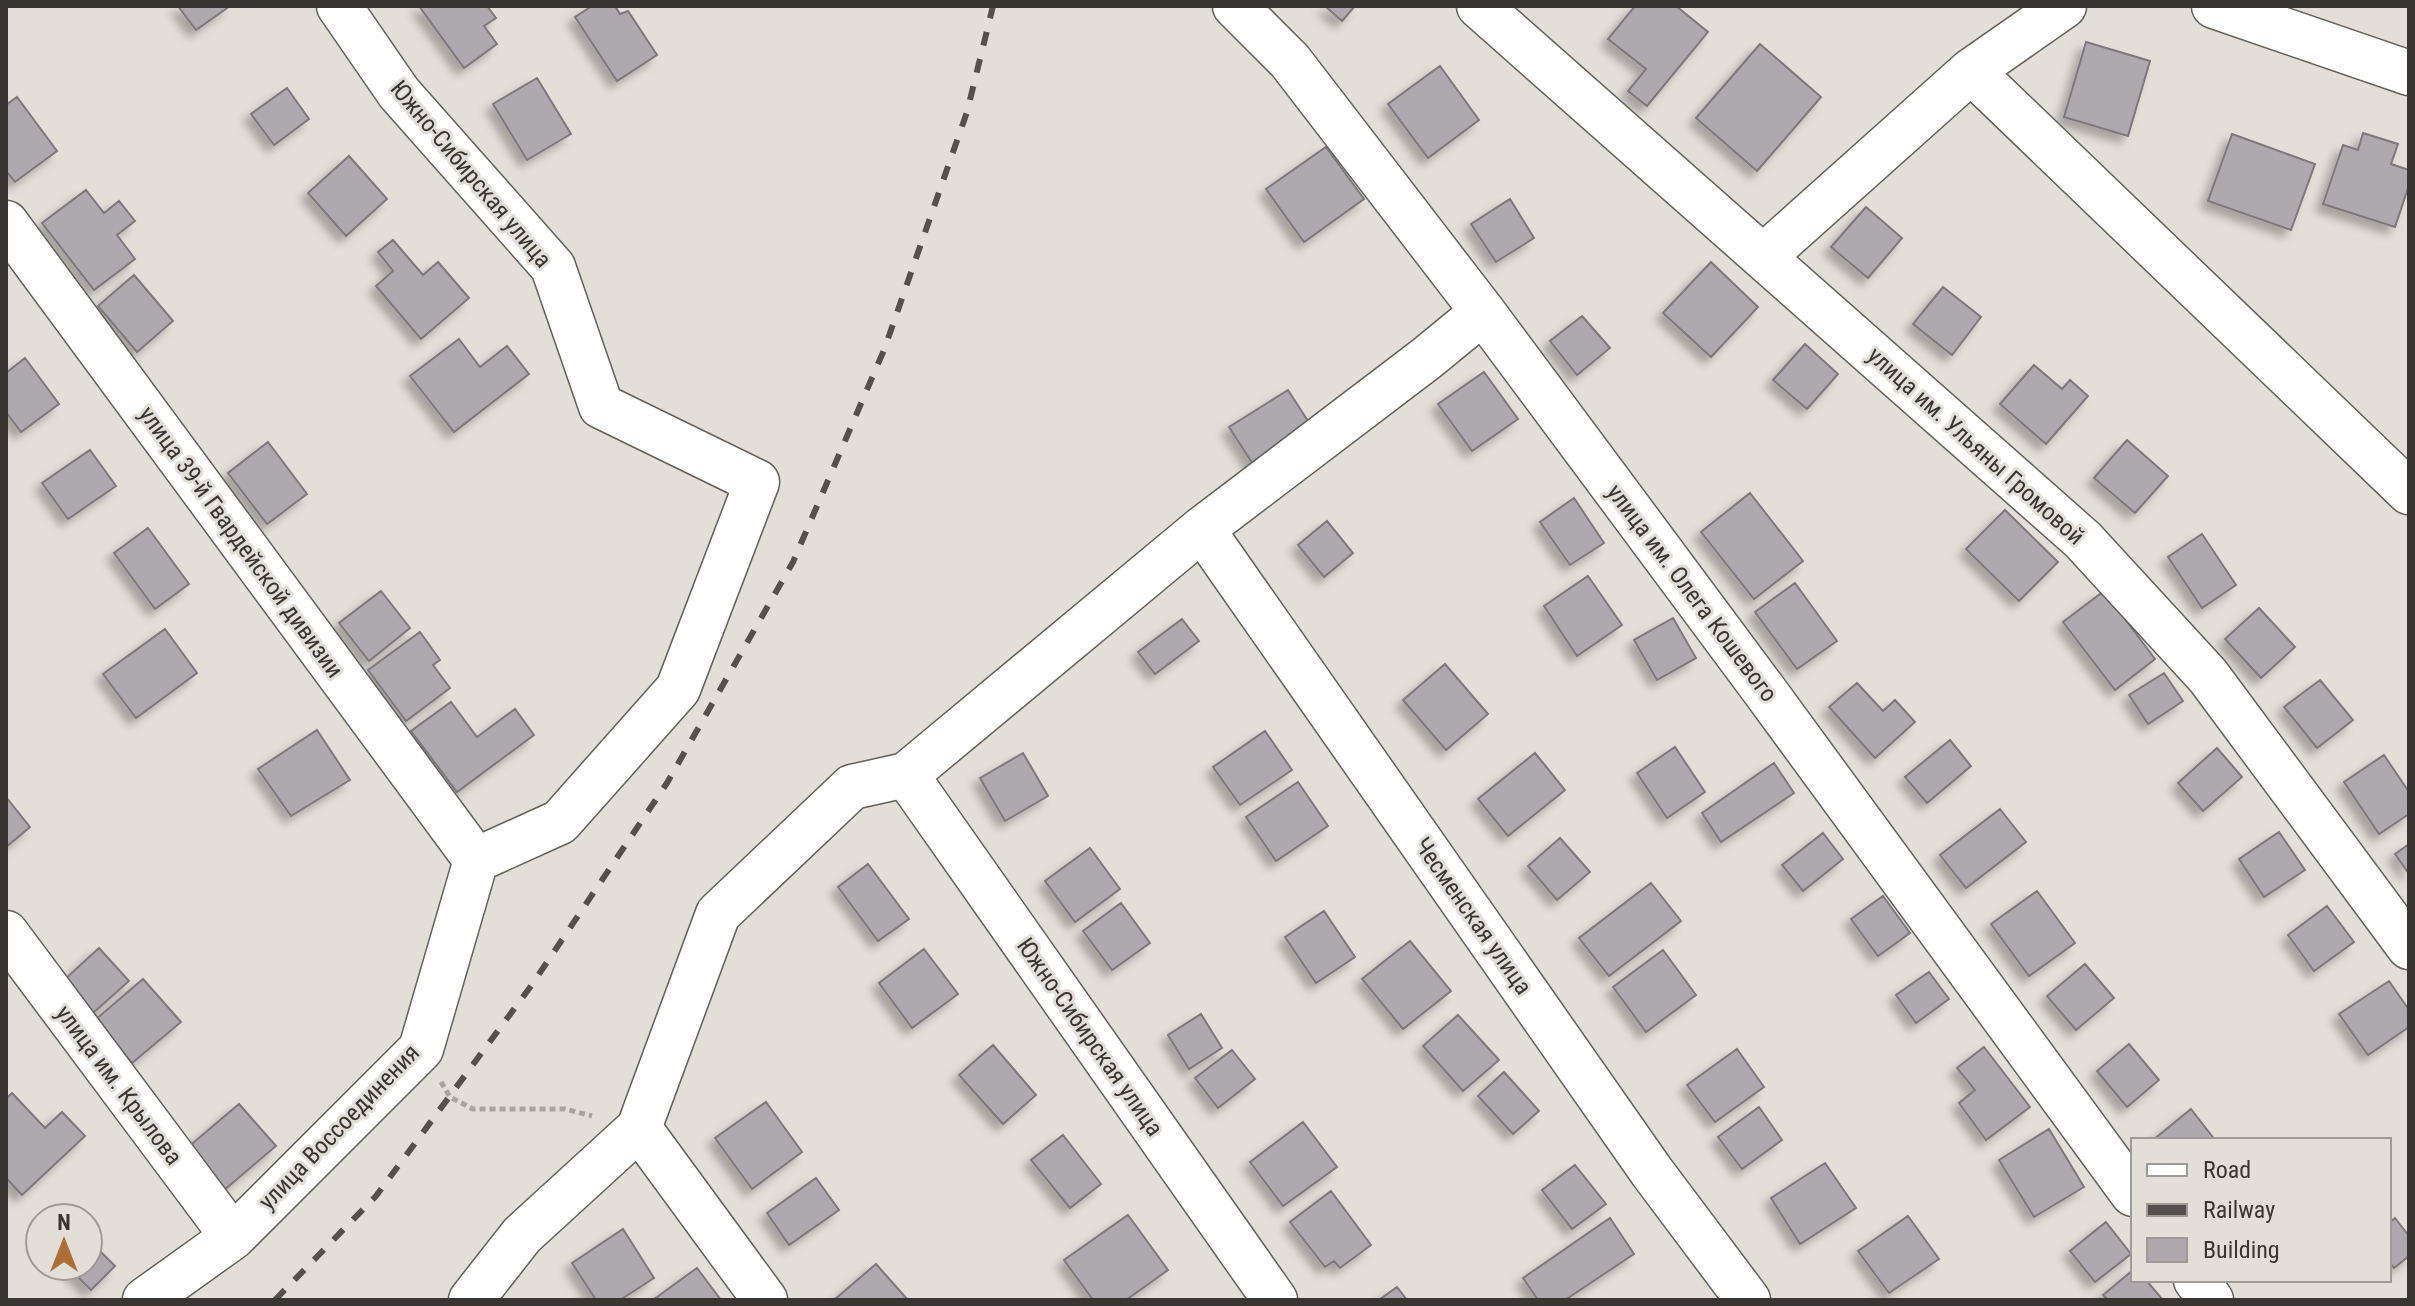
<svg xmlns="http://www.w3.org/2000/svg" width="2415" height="1306" viewBox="0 0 2415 1306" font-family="'Roboto Condensed',sans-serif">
<defs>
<filter id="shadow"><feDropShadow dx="-7" dy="7" stdDeviation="4" flood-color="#0004"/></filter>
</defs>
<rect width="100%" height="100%" fill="#e4ded8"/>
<path fill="#aea9af" stroke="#7d787d" stroke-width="2" filter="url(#shadow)" d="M178,6H230L196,30Z
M419,6H487L496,18L484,26L497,44L464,68Z
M592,6H615L620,14L628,11L657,55L617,81L575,17Z
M1325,6H1355L1342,21Z
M1635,6H1676L1708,32L1647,106L1628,91L1646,69L1608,39Z
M2086,42L2150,61L2128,136L2064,117Z
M1760,44L1821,97L1757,171L1696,118Z
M1440,66L1479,120L1428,158L1388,104Z
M537,78L571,134L527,160L493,104Z
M287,88L309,119L274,145L251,114Z
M17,97L57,151L15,182L6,171V105Z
M2363,133L2398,144L2391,164L2409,170V185L2395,227L2323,204L2343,145L2358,150Z
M2232,134L2315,164L2291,230L2208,201Z
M1326,147L1364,199L1304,242L1266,189Z
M349,156L387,199L346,236L308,193Z
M86,190L104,213L119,201L135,221L117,235L135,259L94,290L42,223Z
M1510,199L1534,238L1496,262L1471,224Z
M1866,207L1902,238L1868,278L1831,247Z
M393,240L423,275L438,262L469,298L421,339L376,286L393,271L378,252Z
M1711,262L1758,307L1711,357L1663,313Z
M134,275L173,321L137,352L98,306Z
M1943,287L1981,317L1952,355L1913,324Z
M1582,316L1610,348L1577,375L1550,341Z
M459,339L480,367L507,346L529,374L454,432L410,376Z
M1805,344L1838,374L1807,409L1773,380Z
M25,358L59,404L21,432L6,412V373Z
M2034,365L2062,389L2070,380L2088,396L2046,444L2000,404Z
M1484,372L1518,419L1472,451L1438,404Z
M1288,390L1315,432L1256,469L1229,427Z
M2127,440L2168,476L2135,513L2094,478Z
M268,442L307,494L267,524L228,473Z
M90,450L116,486L68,519L42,483Z
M1750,493L1803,561L1754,599L1701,532Z
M1574,498L1604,543L1570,565L1540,522Z
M2005,510L2058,562L2019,601L1966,549Z
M1327,521L1353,553L1324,577L1298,545Z
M148,528L189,584L155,609L114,553Z
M2202,534L2236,585L2202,608L2168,557Z
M1588,576L1622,625L1577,656L1544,606Z
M1795,583L1837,641L1797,669L1755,612Z
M381,591L410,628L369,661L339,623Z
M2104,591L2155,659L2115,690L2063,622Z
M2259,608L2295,647L2261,678L2225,639Z
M1673,618L1696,658L1657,680L1634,640Z
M1182,619L1199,641L1155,674L1138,652Z
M165,629L197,673L136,718L103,674Z
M420,632L440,660L433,665L450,688L406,721L368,670Z
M1445,664L1488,714L1446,750L1403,700Z
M2164,673L2183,701L2148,724L2129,695Z
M2320,680L2353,720L2317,748L2284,707Z
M1857,683L1883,711L1895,700L1915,722L1875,758L1829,707Z
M451,702L477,737L515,709L534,735L457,792L411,731Z
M317,730L350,780L291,816L258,769Z
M1265,731L1292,770L1240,805L1213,767Z
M1950,740L1971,766L1927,803L1905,777Z
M1675,747L1705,792L1667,818L1637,773Z
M2217,748L2242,777L2203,811L2178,783Z
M1023,753L1048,796L1005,821L980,778Z
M1535,753L1565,790L1508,836L1478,799Z
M2384,755L2409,792V814L2379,834L2344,782Z
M1774,763L1794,793L1721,842L1702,813Z
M1298,782L1328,826L1276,861L1246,817Z
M6,797L30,827L6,847Z
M2000,809L2026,842L1966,888L1940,855Z
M2279,832L2305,870L2264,897L2239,859Z
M1823,833L1843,859L1803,891L1782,865Z
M1560,838L1590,872L1557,900L1528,866Z
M2409,844V874L2395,854Z
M1090,848L1120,889L1075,922L1045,881Z
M868,864L909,919L878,941L838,887Z
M1651,883L1681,921L1609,976L1579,938Z
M2037,891L2075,943L2029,976L1991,924Z
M1883,896L1910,933L1878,956L1851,919Z
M1121,903L1150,943L1112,970L1083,931Z
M2327,906L2354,942L2314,971L2288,935Z
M1324,911L1355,957L1316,983L1285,937Z
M1410,941L1451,991L1403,1029L1362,979Z
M99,948L129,981L93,1013L63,981Z
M924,949L958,994L912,1028L879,983Z
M1663,950L1696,995L1646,1032L1613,987Z
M2085,964L2114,998L2076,1030L2047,996Z
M1929,972L1949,999L1916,1023L1896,995Z
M143,979L181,1022L132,1063L95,1020Z
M2389,981L2409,1010V1027L2368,1055L2339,1014Z
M1201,1014L1222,1048L1189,1069L1168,1035Z
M1458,1015L1499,1060L1463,1091L1423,1046Z
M2129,1044L2159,1080L2127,1107L2097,1071Z
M993,1045L1036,1095L1003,1124L959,1075Z
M1984,1047L2030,1107L1986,1140L1959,1103L1975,1090L1957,1068Z
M1737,1049L1764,1087L1715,1122L1687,1085Z
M1232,1050L1255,1079L1218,1108L1195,1078Z
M1504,1072L1539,1111L1513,1134L1478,1096Z
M12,1093L45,1128L62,1112L85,1136L22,1195L6,1178V1099Z
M766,1102L802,1152L752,1189L715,1138Z
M239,1104L276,1146L223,1191L187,1148Z
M1759,1107L1782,1140L1742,1169L1718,1137Z
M2191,1109L2215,1140H2153Z
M1303,1122L1337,1167L1283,1206L1250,1162Z
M2049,1129L2084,1187L2034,1217L1999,1160Z
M1063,1135L1101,1184L1070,1208L1031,1160Z
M1825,1163L1856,1208L1800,1244L1771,1198Z
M1575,1165L1606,1204L1572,1229L1542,1190Z
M816,1178L839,1210L789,1245L767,1213Z
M1331,1191L1371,1245L1340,1268L1334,1261L1325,1267L1290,1222Z
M1128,1215L1168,1270L1126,1300H1093L1064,1260Z
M1908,1216L1939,1259L1889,1293L1858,1251Z
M1610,1218L1634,1254L1565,1300H1538L1523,1278Z
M2395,1218L2409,1236V1256L2394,1268L2389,1262V1223Z
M2106,1222L2131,1254L2095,1282L2070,1251Z
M623,1229L654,1278L620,1300H596L572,1263Z
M88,1239L115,1266L91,1290L67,1266H88Z
M876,1264L908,1300H834Z
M697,1268L721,1300H653Z
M2133,1270V1280H2146L2163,1300H2108L2103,1295Z
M1397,1287L1407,1300H1379Z"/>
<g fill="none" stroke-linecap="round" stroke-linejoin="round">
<g stroke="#645f5a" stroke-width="47">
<path id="minor" d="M339,6L399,93L553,267L601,406L757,482L678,689L560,822L476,860
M1235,6L1290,61L1483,312L1764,690L2133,1194
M1479,6L2083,540L2208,676L2409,947
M2064,6L1971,71L2409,492
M2214,6L2409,73
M6,223L476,860
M1763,257L1971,71
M1202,529L1652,1172L1748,1300
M906,775L1275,1300
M6,933L233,1237
M639,1128L765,1300
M2196,1280L2211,1300
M145,1300L233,1237L421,1049L476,860
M471,1300L522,1235L639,1128L718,914L852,787L906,775L1202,529L1427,358L1483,312"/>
</g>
<path stroke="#a9a49f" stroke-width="5" stroke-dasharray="6 4" stroke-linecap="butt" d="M441,1082L450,1097L473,1109H565L592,1116"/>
<use href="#minor" stroke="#fff" stroke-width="44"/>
<path stroke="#53504d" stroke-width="6" stroke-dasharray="14 14" stroke-linecap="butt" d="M275,1300L376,1196L531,986L667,783L793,562L884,350L967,112L993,6"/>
</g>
<g text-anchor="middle" stroke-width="6" stroke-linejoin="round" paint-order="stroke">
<g font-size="24" fill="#383533" stroke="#e4ded8">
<text transform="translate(471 174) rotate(50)" y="8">Южно-Сибирская улица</text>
<text transform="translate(1976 446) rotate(42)" y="8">улица им. Ульяны Громовой</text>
<text transform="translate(241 542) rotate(54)" y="8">улица 39-й Гвардейской дивизии</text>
<text transform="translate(1692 593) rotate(53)" y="8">улица им. Олега Кошевого</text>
<text transform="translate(1473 916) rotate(55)" y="8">Чесменская улица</text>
<text transform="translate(1090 1037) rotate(55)" y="8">Южно-Сибирская улица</text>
<text transform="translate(119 1085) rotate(53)" y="8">улица им. Крылова</text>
<text transform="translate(339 1127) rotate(-46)" y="8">улица Воссоединения</text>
</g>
</g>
<rect width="2415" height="1306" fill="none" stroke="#383533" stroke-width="16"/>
<rect x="2131" y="1138" width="260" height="144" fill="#e4ded8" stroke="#9f9a96" stroke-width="2"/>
<rect x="2147" y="1164" width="40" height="12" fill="#ffffff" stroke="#9f9a96" stroke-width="2"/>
<text x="2203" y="1178" font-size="24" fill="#383533">Road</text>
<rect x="2147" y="1204" width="40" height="12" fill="#53504d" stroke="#9f9a96" stroke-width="2"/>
<text x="2203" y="1218" font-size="24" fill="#383533">Railway</text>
<rect x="2147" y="1238" width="40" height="24" fill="#aea9af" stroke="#9f9a96" stroke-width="2"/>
<text x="2203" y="1258" font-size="24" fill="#383533">Building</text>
<g transform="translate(64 1242)"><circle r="38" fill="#e4ded8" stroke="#9f9a96" stroke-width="2"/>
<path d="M0-6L14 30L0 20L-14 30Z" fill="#ae6f36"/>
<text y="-12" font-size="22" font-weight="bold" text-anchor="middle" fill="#383533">N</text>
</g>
</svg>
